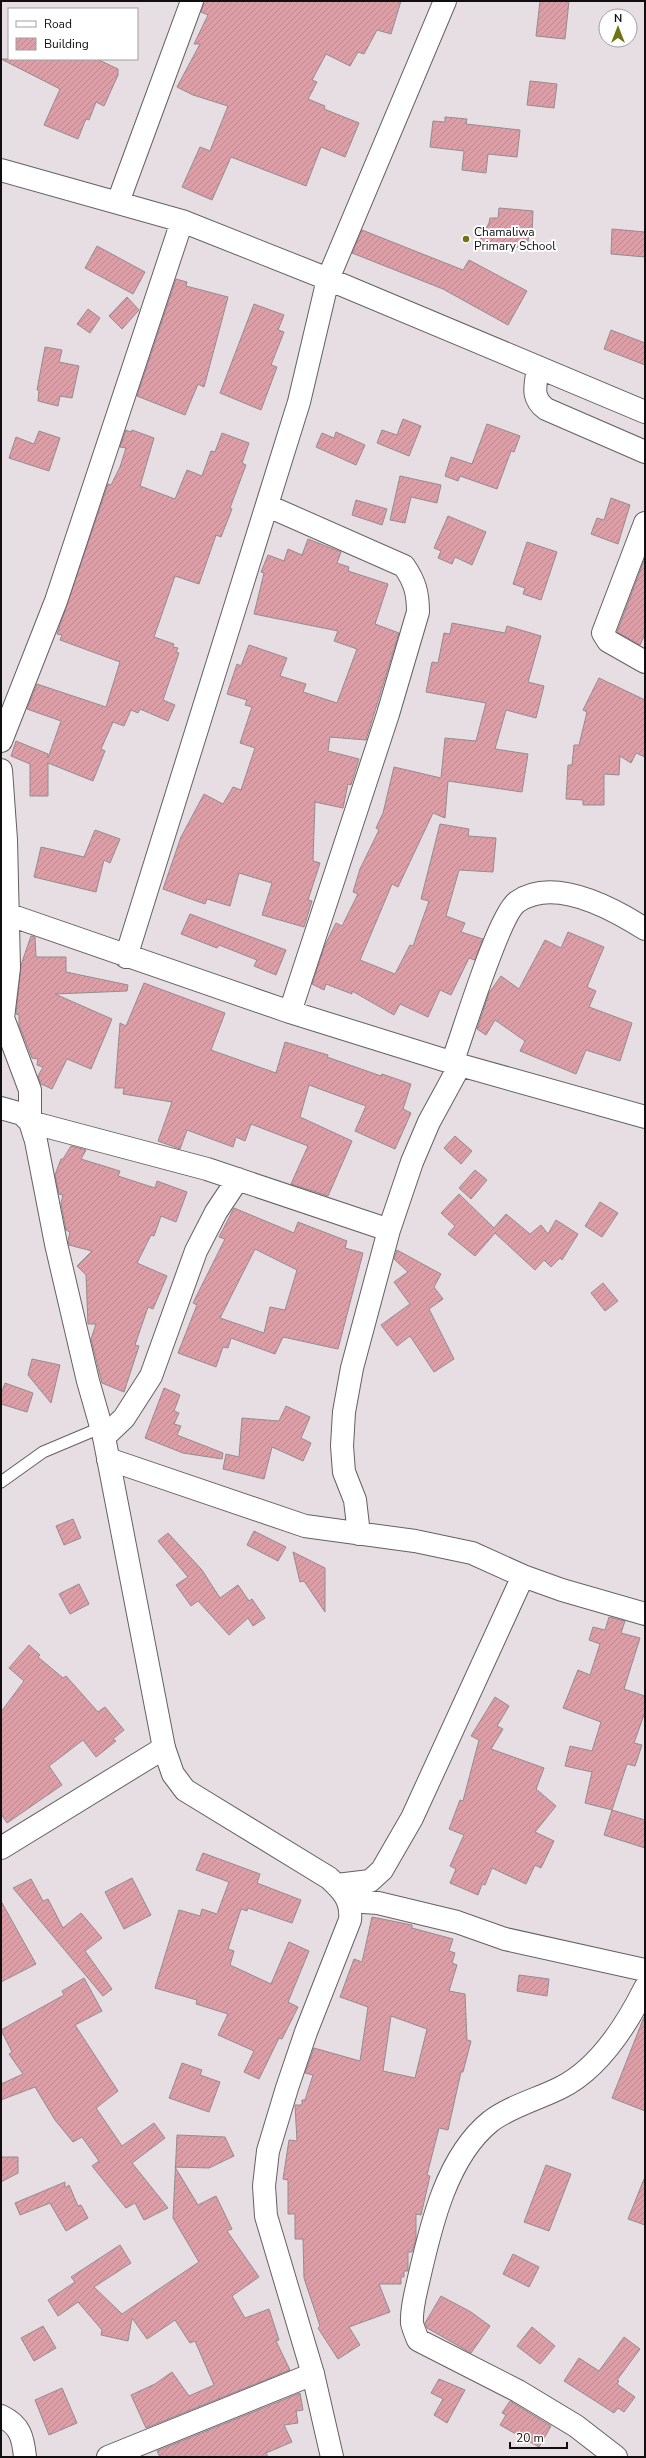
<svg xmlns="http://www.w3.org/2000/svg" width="646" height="2458" viewBox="0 0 646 2458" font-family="'Nunito Sans',sans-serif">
<defs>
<pattern id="building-hatch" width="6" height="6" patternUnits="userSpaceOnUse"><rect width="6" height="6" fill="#dc9ea7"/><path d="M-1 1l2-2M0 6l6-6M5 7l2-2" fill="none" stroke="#bc878f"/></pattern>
</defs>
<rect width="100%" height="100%" fill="#e7dee3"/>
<path fill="url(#building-hatch)" stroke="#958c8d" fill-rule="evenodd" d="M204,1H401L391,34L377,30L364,54L358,52L350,66L326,54L312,80L317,82L308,99L325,106L324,109L359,123L345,157L321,147L306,186L231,157L212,200L182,187L200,147L210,151L228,106L193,95L177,87L200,44H194L208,15L201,12Z
M540,1H569L565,39L536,36Z
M1,59H97L118,69V75L104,106L96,102L89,120L87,119L85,121L78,139L44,125L60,89Z
M530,81L557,84L554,108L527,105Z
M445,117L467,119L466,124L520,130L517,157L488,154L486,173L462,170L464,151L430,147L433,121L445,122Z
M499,208L533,211L532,234H529L527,248L478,244L489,223L490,218H498Z
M612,229L645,232V257L611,254Z
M362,230L463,270L469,260L527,291L508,325L443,289L352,253Z
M97,246L145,272L133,294L85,268Z
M176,279L187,282L186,286L228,297L204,387L198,384L185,415L137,396Z
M127,297L139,310L122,329L109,316Z
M254,304L284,315L278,330L284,332L271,365L277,367L261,410L220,393Z
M88,309L100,318L90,333L77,324Z
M611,330L645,343V365L604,349Z
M45,347L62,350L59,362L79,366L72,398L60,396L58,406L38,401L39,390H37Z
M403,419L421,426L409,456L377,443L382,430L397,435Z
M487,424L520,436L514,452L511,451L497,489L460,476L458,481L445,476L451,457L472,464Z
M126,430L131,432L132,430L154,438L140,486L175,499L187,470L202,476L211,451L215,452L222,433L249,443L242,463L246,465L230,508L232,509L221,537L216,535L199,584L175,576L154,637L174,644L173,647L178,648L176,652L179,653L163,700L175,705L168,721L140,709L138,713L131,710L124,726L113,722L101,749L105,751L93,781L48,763V796H30V764L11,756L16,741L48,754V758L61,721L27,709L37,684L106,707L120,662L60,640L62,635L57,634L108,484L111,485L120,467L126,448L120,447Z
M39,431L60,438L49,471L9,458L16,437L34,444Z
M336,432L365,445L356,465L316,447L322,433L334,438Z
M400,476L441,485L437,503L411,497L405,523L390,520Z
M611,498L630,505L618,544L591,534L597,518L604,520Z
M356,500L387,509L382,525L352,515Z
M448,516L486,532L472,565L455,557L452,564L438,558L441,551L434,548Z
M308,539L341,552L337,563L349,567L348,571L388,584L375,624L399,633L366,740L330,737L328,751L359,759L351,785L348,784L343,808L315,802L313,861L320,863L308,900L312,901L304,927L262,915L272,883L239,873L230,906L207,899L205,904L163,889L181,837L204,794L223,804L233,787L241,790L255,748L240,743L252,707L245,705L247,700L227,694L237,664L241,666L249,645L287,658L280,676L306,684L303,692L337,703L357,649L334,641L338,631L254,614L264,573L261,572L268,555L284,561L288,549L302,555Z
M527,542L557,552L541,600L523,594L525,588L513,584Z
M645,558V634L640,645L617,632Z
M452,623L505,633L507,626L541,636L528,682L544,686L536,718L506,710L495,749L528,754L522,792L448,781L445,818L433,813L398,887L392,884L360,960L395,974L410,945L413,946L429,901L421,899L440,824L469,829L468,836L496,838L493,872L459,870L446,916L465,923L461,932L483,939L475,960L469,958L451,995L440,990L428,1017L400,1004L394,1015L352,991V994L326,984L324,990L312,984L325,945L336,923L342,926L358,894L353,892L360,869L379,830L376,828L383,813L394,767L441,778L445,738L476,741L486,703L426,692L432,662L438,663L444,633L450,634Z
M599,678L645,700V757L636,753L631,763L620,756L619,775L604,774V805H583V800L566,799L568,765H572L574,745H579L587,712L583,710Z
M95,830L120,839L110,863L104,860L96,892L34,877L41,847L84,857Z
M190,914L286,950L276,975L254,966L257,960L219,945L217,948L181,934Z
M568,932L604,947L587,987L596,991L589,1007L632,1023L620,1061L586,1050L576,1074L520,1051L525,1041L495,1020L486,1035L477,1029L489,993L501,976L519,989L545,940L561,948Z
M31,936L35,937L36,957H66V972L128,985L127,991L55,994L112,1019L91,1069L67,1059L52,1089L41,1084L38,1076L43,1067L37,1065L38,1059L32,1058L19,1025V1015L16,1014L21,965Z
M144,983L225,1013L211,1050L276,1073L285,1042L328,1055L327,1057L381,1076L382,1074L411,1084L403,1109L411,1113L395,1149L355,1131L366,1106L309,1085L300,1117L352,1141L328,1196L291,1184L308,1146L251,1124L245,1141L236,1137L233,1147L187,1130L180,1149L158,1141L172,1102L123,1094L124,1088H115L120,1023L126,1026Z
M455,1136L472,1151L461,1164L444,1148Z
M71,1146L86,1150L81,1159L120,1171L118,1176L155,1188L157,1181L187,1192L176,1222L161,1216L154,1236L151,1235L137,1263L167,1276L153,1309L148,1307L135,1345L139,1346L124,1392L102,1383L91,1339L96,1324H88L86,1275L77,1266L92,1251L69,1245L68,1241L70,1232L66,1230L61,1203L63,1195L59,1194L55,1175L61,1159H63Z
M475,1170L487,1180L471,1199L459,1188Z
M459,1194L494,1228L506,1214L530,1234L541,1225L548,1234L556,1220L578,1234L562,1260L560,1258L551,1267L544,1260L535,1270L495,1233L475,1256L448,1234L455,1226L441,1213Z
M600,1202L618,1213L602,1237L585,1226Z
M234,1208L294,1233L298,1222L347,1241L345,1248L363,1253L338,1349L283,1337L275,1354L231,1338L228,1348L223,1347L216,1367L178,1353L197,1305L193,1303L225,1239L219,1237ZM255,1249L297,1270L285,1310L270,1307L264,1333L220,1318Z
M397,1250L441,1274L434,1287L443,1299L429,1309L454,1359L434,1372L410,1336L397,1346L381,1325L410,1304L394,1282L408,1272L394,1259Z
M603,1283L618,1301L605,1311L591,1293Z
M32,1359L60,1365L51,1403L28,1375Z
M5,1383L33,1393L27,1412L1,1404V1394Z
M164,1388L180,1395L174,1411L179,1413L174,1424L181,1426L177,1435L223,1453L222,1459L183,1453L145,1438Z
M286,1406L310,1417L301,1438L311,1443L303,1461L272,1447L264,1479L223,1469L226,1454L239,1457L242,1418L279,1421Z
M73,1519L81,1538L64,1545L56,1526Z
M254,1531L286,1547L278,1561L247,1545Z
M168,1533L202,1570L220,1598L238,1585L249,1601L252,1599L265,1618L253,1626L248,1618L229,1635L198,1601L191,1606L176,1585L188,1577L158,1541Z
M293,1552L325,1568V1612L304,1581L300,1582Z
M79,1584L89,1604L70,1614L59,1594Z
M609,1617L625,1621L621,1633L640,1638L624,1689L645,1696V1712L634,1743L642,1745L635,1766L627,1764L612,1810L645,1820V1848L604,1835L612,1810L585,1803L592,1772L565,1766L570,1746L592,1751L601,1722L563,1708L578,1670L590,1675L600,1644L589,1640L593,1627L605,1630Z
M29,1645L40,1655L38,1657L63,1678L66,1676L98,1712L105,1707L124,1730L113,1739L116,1741L96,1757L83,1740L49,1766L62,1785L7,1823L1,1814V1712L24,1681L9,1668Z
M495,1697L509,1706L497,1726L503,1729L491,1749L544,1768L536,1789L556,1806L535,1832L554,1841L541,1868L535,1865L526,1884L492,1868L485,1885L482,1884L478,1895L450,1883L456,1869L450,1866L464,1835L449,1829L460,1800L463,1801L479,1740L471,1736Z
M203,1853L260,1874L257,1883L301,1900L292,1923L248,1908L247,1911L241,1909L228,1949L234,1951L230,1965L271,1984L289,1942L309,1951L288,2002L298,2007L282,2039L279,2038L259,2079L244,2072L254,2051L218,2035L228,2014L196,2004L197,2000L155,1988L179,1910L200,1916L202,1909L217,1914L229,1882L196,1870Z
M132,1878L151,1915L124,1929L105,1892Z
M31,1879L43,1901L48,1899L63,1928L81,1913L102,1938L85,1951L112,1989L103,1996L13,1888Z
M1,1901L36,1964L1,1982Z
M372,1917L412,1925V1928L453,1939L449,1951L455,1953L452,1963L457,1965L449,1991L465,1994L467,2040L471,2041L463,2072H461L448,2130L439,2128L427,2175L430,2176L421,2215L416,2214V2239L412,2252H408V2271H404V2277H401V2284H379L390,2312L349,2327L360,2345L338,2359L318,2328L320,2326L304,2278L303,2239H295V2214H288V2180L283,2179L289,2140L297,2141L295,2105H302V2100H305L313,2075L305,2073L314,2048L360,2061L368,2007L340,1997L354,1959L362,1962ZM391,2016L427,2029L415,2078L383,2071Z
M519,1975L549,1979L547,1996L517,1991Z
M84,1978L102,2011L75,2025L118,2091L96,2108L122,2146L154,2123L165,2138L132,2163L168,2208L144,2220L135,2203L126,2208L92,2166L99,2161L82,2137L73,2142L55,2120L35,2087L1,2100V2084L23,2074L9,2054L12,2052L1,2030L64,1995L62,1991Z
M644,2017H645V2111L612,2098Z
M182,2063L202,2070L200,2075L220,2082L209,2112L169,2098Z
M177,2135L225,2137L234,2156L209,2168L175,2167L198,2205L216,2196L232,2229L227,2231L259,2277L232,2296L245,2318L269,2309L279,2340L276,2341L290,2370L146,2428L131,2395L155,2384L172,2372L189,2396L214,2385L195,2341L190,2343L175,2320L147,2339L132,2318L128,2341L101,2335L102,2330L78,2302L58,2316L48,2300L75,2282L71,2277L120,2245L131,2263L94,2287L122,2314L199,2262L173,2218Z
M1,2157H18V2173L1,2182Z
M546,2165L571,2174L549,2231L524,2222Z
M644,2179L645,2180V2225L628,2219Z
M65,2182V2188L69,2185L78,2206L81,2205L88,2218L66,2231L50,2203L20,2215L15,2203Z
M513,2254L539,2267L529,2287L503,2274Z
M441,2296L471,2312L490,2326L471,2353L427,2328L425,2323Z
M43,2326L56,2348L34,2361L21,2338Z
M532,2327L555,2346L540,2364L517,2346Z
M624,2337L640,2349L617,2380L619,2381L617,2384L635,2397L624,2412L618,2408L614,2413L564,2381L579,2358L599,2371Z
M439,2379L465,2390L447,2423L434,2415L443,2399L431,2393Z
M62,2388L77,2423L49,2435L35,2400Z
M300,2393L303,2410L296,2411L298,2423L284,2425L292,2442L266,2453L268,2457H160L157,2451Z
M510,2401L551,2426L539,2447L500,2425L506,2415L502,2413Z"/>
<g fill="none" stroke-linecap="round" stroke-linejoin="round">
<g stroke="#675f63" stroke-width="13">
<path id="service" d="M1,1482L43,1452L100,1428"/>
</g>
<g stroke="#675f63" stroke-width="24">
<path id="minor" d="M1,170L182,221L328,279L645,412
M118,202L192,1
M538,367C536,385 530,397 546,409L645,452
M268,506L404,566C415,582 418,593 418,612L388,714L290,1012
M645,523L603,633L608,641L645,662
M1,741L56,601L182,221
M1,770L6,840L9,968L3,1018L30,1090V1122L207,1169L389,1230
M1,912L290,1012L460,1065L645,1117
M126,957L299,402L328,279L445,1
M452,1063C463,1034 498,916 517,902C554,876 612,908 645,929
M104,1437L124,1418L151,1376L196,1251L216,1212L238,1179
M108,1459L305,1526L415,1541L472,1553L523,1576L562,1590L645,1614
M359,1534L355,1500L344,1472L342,1446L344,1412L352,1368L389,1230L412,1162L429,1122L460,1065
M1,1848L164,1748
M337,1885L370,1881L382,1870L412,1818L523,1576
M349,1901L378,1903L457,1922L505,1939L645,1970
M1,2416C20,2425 23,2437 25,2457
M108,2457L313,2374
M616,2457L576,2426L518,2391L418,2340C416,2335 413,2328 412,2323C411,2308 416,2292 419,2278C431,2225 447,2156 491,2121C511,2106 538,2099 560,2088C599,2069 626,2026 645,1988"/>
</g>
<g stroke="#675f63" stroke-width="24">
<path id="secondary" d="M1,1108L22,1114L30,1122L36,1141L56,1244L88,1381L104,1437L164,1748L173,1774L185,1790L329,1878C343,1891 352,1900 350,1920L306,2032L287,2088L268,2151L264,2186L266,2216L313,2374L332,2457"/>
</g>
<use href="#service" stroke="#fff" stroke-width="11"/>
<use href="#minor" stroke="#fff" stroke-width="22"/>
<use href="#secondary" stroke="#fff" stroke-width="22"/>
</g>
<circle fill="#717115" stroke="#fff" stroke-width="1.5" cx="466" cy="239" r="4"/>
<g text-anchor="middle" stroke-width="4" stroke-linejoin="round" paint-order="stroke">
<g font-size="12" fill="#100e0f" stroke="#fff" text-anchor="start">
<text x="474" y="236">Chamaliwa<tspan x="474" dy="14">Primary School</tspan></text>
</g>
</g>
<rect width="646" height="2458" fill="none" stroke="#100e0f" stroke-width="4"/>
<rect x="8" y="8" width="130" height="52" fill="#ffffff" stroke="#9f9f9f"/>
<rect x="16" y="21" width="20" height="6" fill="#ffffff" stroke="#9f9f9f"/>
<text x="44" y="28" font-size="12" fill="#100e0f">Road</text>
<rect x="16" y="38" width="20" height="12" fill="url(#building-hatch)" stroke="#9f9f9f"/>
<text x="44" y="48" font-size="12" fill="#100e0f">Building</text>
<g transform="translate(618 28)"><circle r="19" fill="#ffffff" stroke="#9f9f9f"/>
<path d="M0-3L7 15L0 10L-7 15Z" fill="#717115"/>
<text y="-6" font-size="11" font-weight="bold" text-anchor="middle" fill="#100e0f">N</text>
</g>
<path d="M510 2442v6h57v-6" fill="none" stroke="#100e0f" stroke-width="2"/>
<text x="516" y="2442" font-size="12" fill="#100e0f" stroke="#ffffff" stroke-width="3" paint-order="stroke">20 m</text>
</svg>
